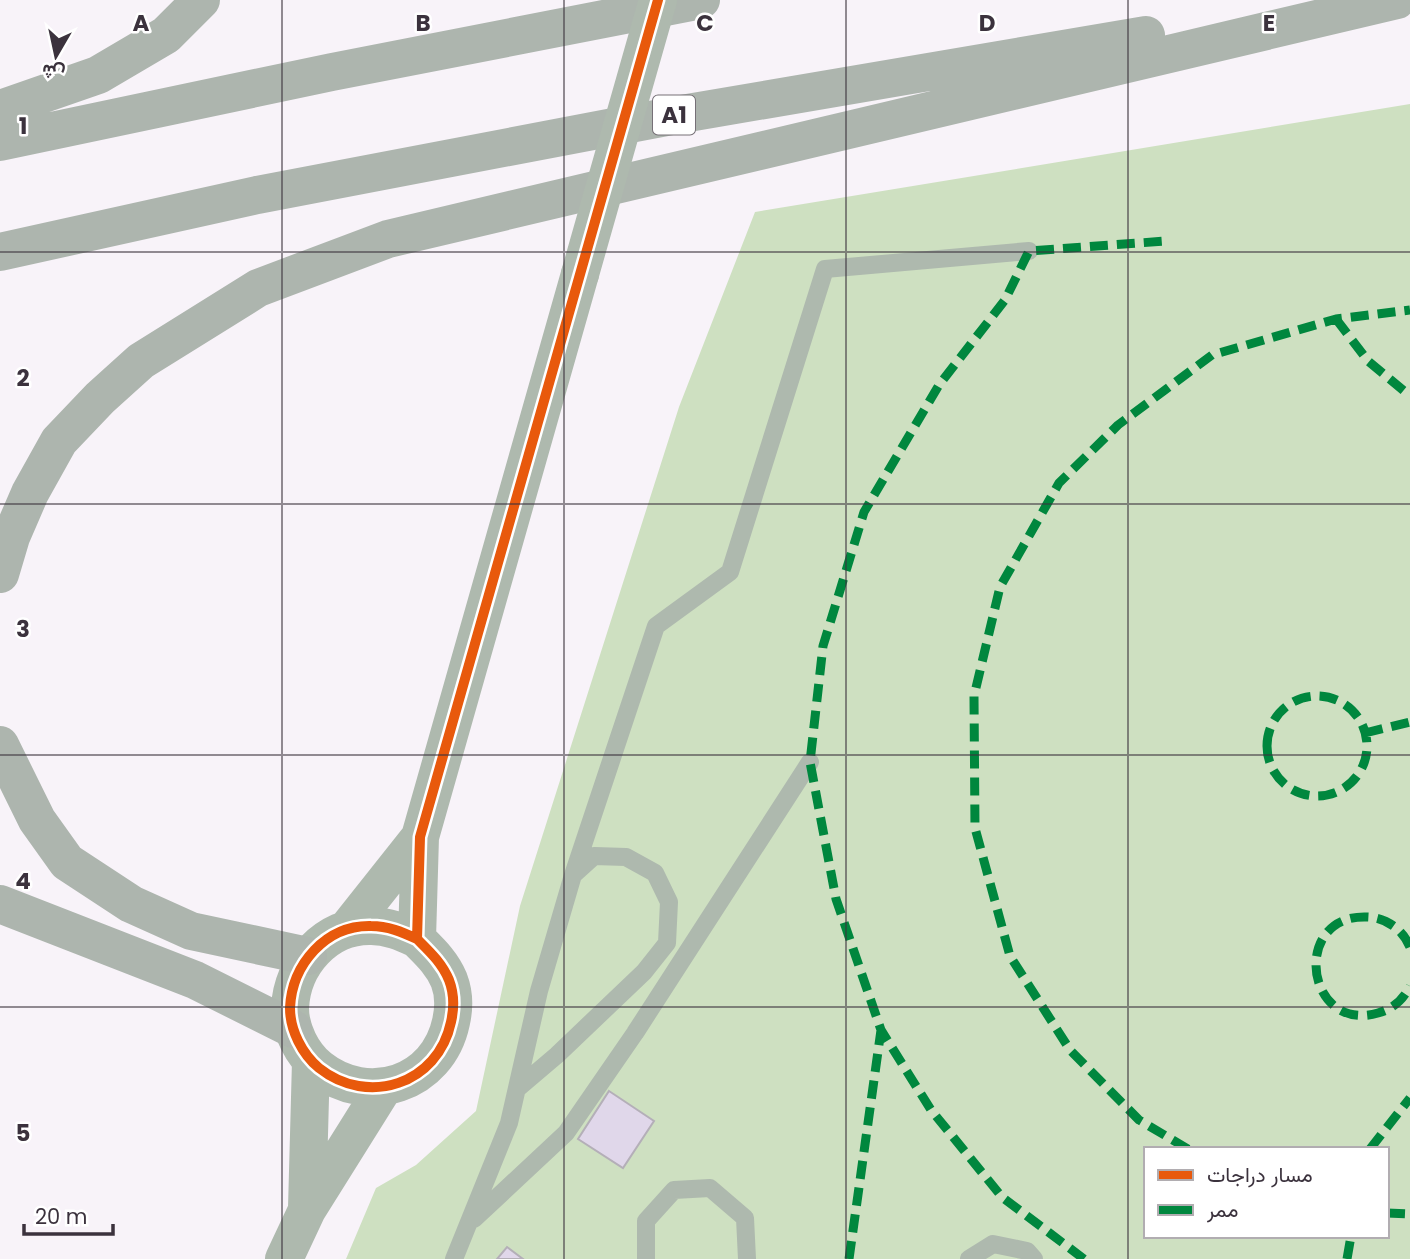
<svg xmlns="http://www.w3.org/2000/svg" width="1410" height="1259" viewBox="0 0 1410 1259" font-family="Poppins,Vazirmatn,sans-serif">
<rect width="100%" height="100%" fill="#f8f3f9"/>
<path fill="#cee0c1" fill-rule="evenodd" d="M1410,104V1259H346L376,1188L416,1165L476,1111L520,906L679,407L755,212ZM1146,1149H1387V1236H1146Z"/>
<path fill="#e0d7ea" stroke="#b4afb8" stroke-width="2" d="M609,1091L654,1121L623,1168L578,1139Z
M507,1247L523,1259H497Z"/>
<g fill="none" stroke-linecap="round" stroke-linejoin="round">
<path stroke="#aeb9ae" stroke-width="18" d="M573,875L656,626L730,572L825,269L1029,251
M474,1219L566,1133L635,1033L810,762
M454,1259L509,1123L539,991L573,875L594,856L626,857L655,873L669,902L667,943L644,972L557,1055L517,1089
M646,1259V1221L674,1190L710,1188L745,1218L747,1259
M969,1259L993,1244L1027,1251L1034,1259"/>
<path stroke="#aeb9ae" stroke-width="38" d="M347,929L420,837
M417,939C402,932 388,926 371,926C326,925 292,964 290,1008C290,1030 302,1054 319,1068C368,1107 438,1084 451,1022C454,1009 454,993 449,980C442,963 430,952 417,939L420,837L580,274
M307,1208L311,1061
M284,1259L307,1210L384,1087"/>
<path stroke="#adb5ae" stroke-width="38" d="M0,109L98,75L166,35L201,0
M0,142L332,72L701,0
M0,252L257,195L682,114L1146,35
M0,574L11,537L30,493L59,441L100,398L141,361L258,288L388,239L1397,0
M0,745L37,820L67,862L131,904L191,931L308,956
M0,904L195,980L293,1029"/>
<path stroke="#aeb9ae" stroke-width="38" d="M580,274L658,0"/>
<path stroke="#00873e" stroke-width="9" stroke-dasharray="18 9" stroke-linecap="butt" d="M1336,319L1368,361L1410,396
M1267 746a50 50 0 1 1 100 0a50 50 0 1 1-100 0Z
M1365,733L1410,722
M1410,947C1403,930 1387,918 1368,917C1290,913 1305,1034 1378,1013C1393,1009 1403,1000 1410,986
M1188,1149L1139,1120L1070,1050L1010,956L975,828L974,696L1000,587L1059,483L1118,425L1212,355L1336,319L1410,310
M1370,1149L1410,1098
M1387,1213L1410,1214
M849,1259L881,1030
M1084,1259L1002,1197L931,1110L881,1030L836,899L810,762L823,646L864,512L939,385L1005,300L1029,251L1166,241
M1347,1259L1351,1236"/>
<g stroke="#fff" stroke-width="15">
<path id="cycleway" d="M417,939C402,932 388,926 371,926C326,925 292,964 290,1008C290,1030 302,1054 319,1068C368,1107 438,1084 451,1022C454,1009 454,993 449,980C442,963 430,952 417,939L420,837L658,0"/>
</g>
<use href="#cycleway" stroke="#e8590c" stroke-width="10"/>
</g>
<path fill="none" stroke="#3b323d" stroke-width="2" stroke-opacity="0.55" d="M282,0V1259M564,0V1259M846,0V1259M1128,0V1259M0,252H1410M0,504H1410M0,755H1410M0,1007H1410"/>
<g text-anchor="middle" stroke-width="5" stroke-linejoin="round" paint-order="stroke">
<rect fill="#fff" stroke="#767077" stroke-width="2" x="653" y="95.5" width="42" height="39" rx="5"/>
<g font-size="23" font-weight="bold" fill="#3b323d">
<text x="674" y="123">A1</text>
</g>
</g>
<g font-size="23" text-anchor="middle" font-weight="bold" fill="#3b323d" stroke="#fff" stroke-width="5" stroke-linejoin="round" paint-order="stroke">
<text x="141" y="31">A</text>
<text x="423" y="31">B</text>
<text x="705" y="31">C</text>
<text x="987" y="31">D</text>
<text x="1269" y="31">E</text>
<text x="23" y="134">1</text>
<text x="23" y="386">2</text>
<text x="23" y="637">3</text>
<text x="23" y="889">4</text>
<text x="23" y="1141">5</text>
</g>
<rect x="1144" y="1147" width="245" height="91" fill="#ffffff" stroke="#b1adb1" stroke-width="2"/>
<rect x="1158" y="1170" width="35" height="10" fill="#e8590c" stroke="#b1adb1" stroke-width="2"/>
<text x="1207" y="1182" font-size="21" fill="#3b323d">مسار دراجات</text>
<rect x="1158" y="1205" width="35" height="10" fill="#00873e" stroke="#b1adb1" stroke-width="2"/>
<text x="1207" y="1217" font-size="21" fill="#3b323d">ممر</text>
<g transform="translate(56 56) rotate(189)" stroke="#ffffff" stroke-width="5" paint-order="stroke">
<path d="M0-5L12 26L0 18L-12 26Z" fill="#3b323d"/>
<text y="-10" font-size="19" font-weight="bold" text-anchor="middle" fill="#3b323d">ش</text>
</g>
<path d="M24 1224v10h89v-10" fill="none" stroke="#3b323d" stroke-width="3.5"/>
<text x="35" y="1224" font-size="21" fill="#3b323d" stroke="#ffffff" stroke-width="5" paint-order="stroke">20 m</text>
</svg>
